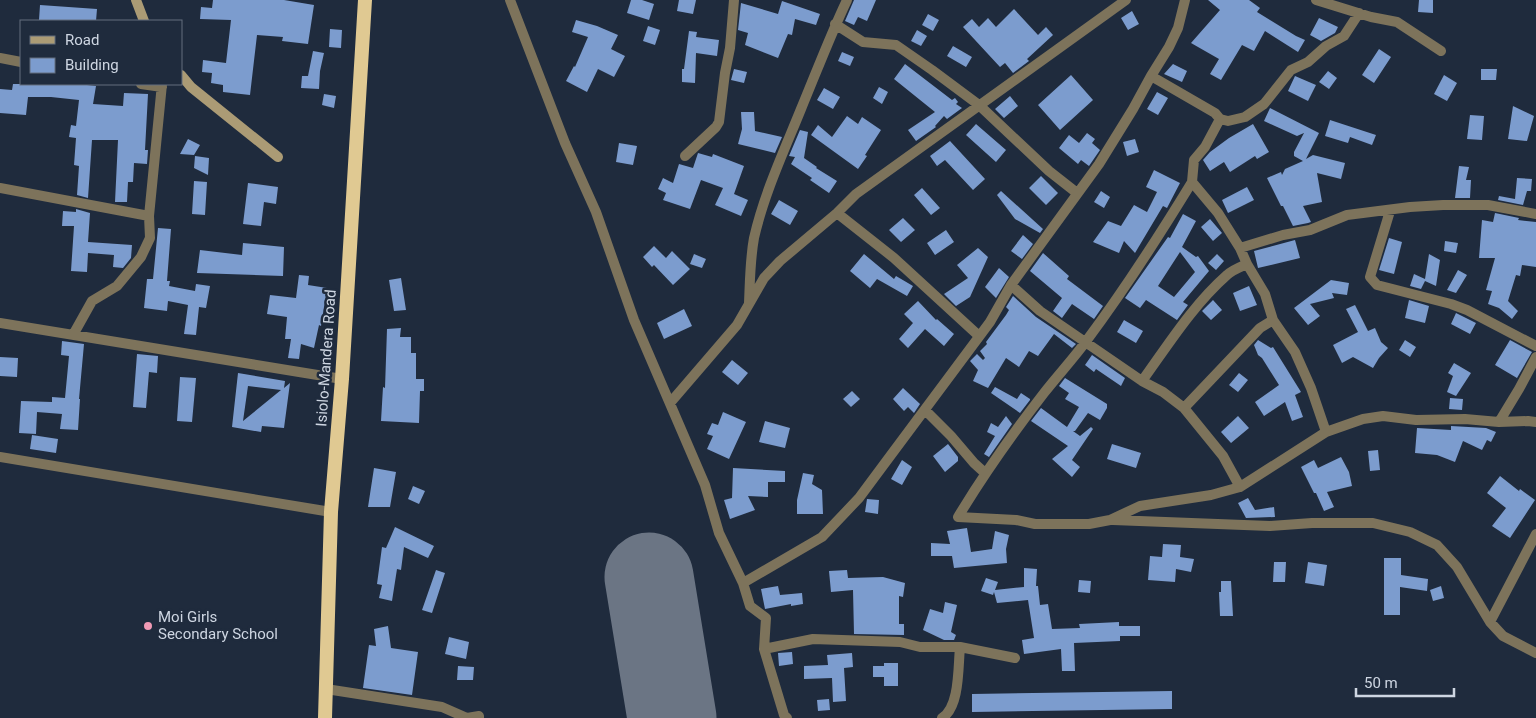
<svg xmlns="http://www.w3.org/2000/svg" width="1536" height="718" viewBox="0 0 1536 718" font-family="Roboto,sans-serif">
<rect width="100%" height="100%" fill="#1f2b3d"/>
<g fill="none" stroke-linecap="round" stroke-linejoin="round">
<path stroke="#6b7584" stroke-width="89" d="M649,577L672,718"/>
</g>
<path fill="#7c9cce" fill-rule="evenodd" d="M213,0H284L314,5L308,44L282,41L283,37L257,35L250,95L223,92V85L211,83L212,73L202,72L203,60L226,63L231,20L200,19L201,7L212,8Z
M631,0H642L654,4L649,20L627,13Z
M679,0H696L693,14L677,11Z
M854,0H876L867,21L858,17L854,25L845,21Z
M1208,0H1249L1260,8L1257,12L1296,36L1305,40L1298,52L1265,31L1254,51L1242,45L1221,80L1210,74L1219,59L1191,43L1220,10Z
M1419,0H1433V13L1418,12Z
M782,1L820,14L816,25L795,19L792,35L788,34L778,58L745,45L748,33L738,30L741,3L778,14Z
M40,5L97,9L96,21L39,20Z
M1014,9L1038,35L1046,27L1053,35L1027,59L1029,61L1013,73L1005,63L1000,67L963,27L972,19L979,27L988,18L996,27Z
M1132,11L1139,24L1128,30L1121,18Z
M928,14L939,20L933,31L922,25Z
M1319,18L1338,27L1335,33L1321,41L1310,35Z
M576,20L597,26L618,35L611,49L625,56L614,77L598,69L587,92L566,81L574,66L575,67L588,37L572,32Z
M648,26L660,30L655,45L643,41Z
M330,29L342,30L341,48L329,47Z
M917,30L927,36L921,46L911,41Z
M689,31L697,32L696,37L719,40L717,56L696,53L695,83L682,82V69H684Z
M953,46L972,57L966,67L947,56Z
M1379,49L1391,57L1374,83L1362,75Z
M313,51L324,53L320,71L319,89L301,88L302,76H308Z
M842,52L854,57L850,66L838,61Z
M905,64L952,100L955,98L958,102L956,104L962,108L947,119L944,116L935,126L936,127L916,141L908,130L935,112L894,79Z
M1173,64L1187,71L1182,82L1164,74Z
M734,69L747,72L744,83L731,80Z
M1481,69H1497L1496,80H1481Z
M1328,71L1337,78L1329,89L1319,82Z
M1071,75L1093,100L1060,130L1038,105Z
M1444,75L1457,83L1447,101L1434,94Z
M1295,76L1316,85L1308,101L1288,91Z
M13,84H78L96,86L93,104L123,106L124,93L148,94L145,150H148L147,164L134,163L133,182H128L127,202H115L118,140H92L88,198L77,195L79,166L74,165L76,138L69,137L71,125L76,126L79,100L51,97H28L26,115L0,113V89L12,90Z
M879,87L888,92L882,104L873,98Z
M824,88L840,97L833,109L817,100Z
M1157,92L1168,98L1158,115L1147,109Z
M324,94L336,96L334,108L322,105Z
M1010,96L1018,106L1004,118L995,109Z
M1513,106L1534,116L1527,141L1508,139Z
M1270,108L1319,133L1306,159L1313,155L1345,163L1341,179L1317,173L1322,202L1303,206L1311,222L1308,223L1293,226L1283,206H1281L1267,178L1281,172L1282,175L1285,169L1303,161L1294,156V152L1304,133L1297,136L1264,121Z
M741,112H754L755,131L782,137L775,153L738,144L742,129Z
M1470,115L1484,116L1482,140L1467,139Z
M847,116L858,124L862,117L881,130L865,155L867,156L858,169L811,135L818,125L832,137Z
M1330,120L1376,135L1372,145L1350,137L1348,143L1325,136Z
M976,124L1006,150L996,162L966,135Z
M1253,124L1269,152L1257,159L1255,156L1230,172L1224,162L1210,171L1203,160L1210,152L1229,138Z
M800,130L808,132L804,158L817,167L816,168L837,181L829,193L810,180L812,178L791,164L795,157L789,156Z
M1087,133L1095,139L1092,143L1100,150L1089,166L1081,160L1078,164L1059,148L1069,135L1079,143Z
M188,139L200,145L194,155L180,154Z
M1135,139L1139,152L1127,156L1123,142Z
M950,141L985,179L973,190L945,160L937,166L930,156Z
M619,143L637,146L633,165L616,162Z
M698,153L712,157L713,154L744,166L734,194L748,200L741,216L715,205L723,188L701,180L690,209L663,200L666,193L658,189L663,178L673,183L679,164L693,168Z
M195,156L209,158L208,175L194,168Z
M1459,166L1469,167L1466,180H1471L1470,198H1455Z
M1154,170L1180,183L1167,208L1163,206L1135,253L1124,241L1119,253L1093,242L1108,221L1121,226L1134,205L1147,212L1157,192L1146,187Z
M1041,176L1058,193L1046,205L1029,188Z
M1517,178L1532,179L1531,191H1527L1523,205L1498,200L1499,196L1515,199Z
M194,181L207,182L205,215L192,214Z
M248,183L278,187L276,204L264,202L261,226L243,224Z
M1247,187L1254,200L1228,213L1222,200Z
M922,188L940,208L931,215L914,195Z
M1001,191L1043,229L1040,233L1015,219L997,195Z
M1101,191L1110,197L1104,208L1094,202Z
M779,200L798,211L790,225L771,214Z
M76,209L90,213L88,242L132,245L131,258L123,268L113,267L114,255L88,253L87,272L71,271L74,226H62L63,211L76,212Z
M1495,213L1519,218L1518,220L1536,222V267L1522,265L1520,276L1516,275L1508,301L1518,311L1512,319L1499,308L1488,304L1492,291L1486,290L1495,258H1479L1482,220L1493,222Z
M1183,214L1196,221L1182,247L1196,257L1198,256L1209,271L1183,302L1188,305L1177,320L1146,300L1140,308L1125,298L1168,237L1170,238ZM1180,252L1195,272L1174,297L1158,286Z
M903,218L915,230L901,242L889,230Z
M1210,219L1222,233L1213,241L1201,227Z
M158,228L171,229L167,281H170L169,286L195,291L196,284L210,286L206,308L199,307L196,335L184,334L188,305L168,301L167,311L144,308L147,279H153Z
M946,230L954,242L935,255L927,243Z
M1023,235L1033,244L1022,259L1011,251Z
M1389,238L1402,242L1394,274L1379,270Z
M1295,240L1300,258L1258,268L1254,251Z
M1445,241L1458,243L1456,253L1444,251Z
M243,243L284,247L283,276L197,273L200,250L242,255Z
M654,246L666,258L672,251L690,269L673,285L654,265L652,267L643,257Z
M978,248L988,257L970,297L956,306L944,294L968,278L957,265Z
M1043,253L1069,276L1067,279L1103,306L1094,319L1072,304L1062,318L1053,311L1062,298L1030,271Z
M694,254L706,259L702,268L690,264Z
M864,254L894,279L896,276L913,286L907,296L877,279L870,288L850,271Z
M1217,254L1224,261L1216,270L1208,263Z
M1429,254L1440,260L1436,286L1425,281L1421,289L1410,286L1414,274L1425,279Z
M999,268L1009,277L996,298L985,287Z
M1458,270L1467,275L1456,293L1447,290Z
M299,275L309,276L308,285L327,288L321,326L319,325L314,348L301,344L299,359L288,358L291,339H285L287,317L267,314L270,295L296,298Z
M401,278L406,310L394,311L389,280Z
M1331,280L1349,283L1347,295L1332,293L1334,298L1310,304L1320,316L1308,325L1294,308Z
M1249,286L1257,305L1240,311L1233,293Z
M1013,296L1036,317L1076,344L1072,348L1054,334L1038,356L1029,351L1019,367L1006,358L988,388L973,381L978,370L970,361L977,354L983,360L985,358L980,351L987,344L986,342L1006,315L1009,310L1006,307Z
M1213,300L1222,310L1211,320L1202,311Z
M1409,300L1429,306L1425,323L1405,318Z
M918,301L936,320L937,319L954,334L944,346L925,329L908,348L899,339L913,323L904,314Z
M1355,305L1368,331L1375,328L1381,342L1388,348L1379,358L1373,368L1353,357L1342,363L1333,345L1358,332L1346,309Z
M684,309L692,326L664,339L657,323Z
M1456,313L1476,323L1470,334L1451,324Z
M1124,320L1143,331L1136,343L1117,332Z
M401,328L400,337H411V353H416V379H424V391H420L419,423L381,421L383,387L385,388L387,329Z
M1258,340L1271,348L1273,347L1301,392L1295,395L1303,417L1292,421L1285,402L1264,416L1255,402L1279,385L1262,358L1258,355L1254,345Z
M1405,340L1416,347L1410,357L1399,350Z
M1510,340L1532,352L1517,378L1495,365Z
M62,341L84,344L79,399H80L78,430L60,429L62,414L37,412L36,434L19,433L21,401L52,402V397L65,398L69,356L61,355Z
M137,354L158,356L157,373L149,372L146,408L133,407Z
M1092,355L1125,378L1121,386L1096,369L1094,372L1085,365Z
M0,357L18,358L17,377L0,376Z
M732,360L748,373L738,385L722,372Z
M1454,363L1471,373L1456,396L1447,392L1453,376L1448,373Z
M238,373L285,381L284,388L290,383L284,428L262,426L261,432L232,427ZM248,386L281,390L243,421Z
M1239,373L1248,380L1238,392L1229,385Z
M180,377L196,378L192,422L177,421Z
M1065,378L1107,404V408L1100,420L1088,413L1075,431H1073L1080,436L1091,427L1093,429L1072,460L1080,467L1072,477L1052,459L1068,446L1031,421L1041,408L1067,427L1079,407L1065,399L1069,393L1059,386Z
M995,387L1017,399L1021,393L1030,399V400L1020,413L991,393Z
M903,388L920,404L914,413L908,407L904,411L893,399Z
M852,391L860,399L851,407L843,399Z
M1450,398L1463,399L1462,410L1449,409Z
M723,412L746,422L729,459L707,449L713,436L707,434L712,423L718,425Z
M1006,416L1012,424L989,457L984,454L995,436L987,432L991,423L998,427Z
M1238,416L1249,428L1231,443L1221,432Z
M765,421L790,428L785,448L759,442Z
M1451,426L1486,428L1496,432L1491,442L1487,440L1482,450L1463,441L1455,462L1437,455L1415,453L1417,428L1451,430Z
M32,435L58,439L56,453L30,449Z
M948,444L958,457V461L945,472L933,456Z
M1112,444L1141,453L1136,468L1107,459Z
M1378,450L1380,470L1370,471L1368,451Z
M1341,457L1349,472L1352,486L1327,492L1334,507L1324,511L1316,493H1314L1301,467L1314,460L1318,468Z
M902,460L912,467L902,485L891,479Z
M374,468L396,472L390,507H368Z
M733,468L785,471V482H768V497L748,496L755,510L730,519L724,500L732,498Z
M803,473L814,475L812,484L822,490L823,514H797V500Z
M1500,476L1519,491L1520,489L1535,500L1510,538L1492,526L1506,508L1487,493Z
M413,486L425,491L419,504L408,499Z
M1248,498L1255,510L1274,507L1275,517L1246,518L1238,503Z
M867,499L879,500L878,514L865,512Z
M395,527L434,546L428,558L404,547L401,570L397,569L392,601L379,598L382,585L377,584L382,547L386,548Z
M967,528L971,552L992,549L995,531L1009,535L1006,549L1007,563L954,568L952,556H931V543L950,544L947,531Z
M1163,544L1181,545L1180,557L1194,559L1191,572L1176,569L1175,582L1148,580L1150,556L1162,557Z
M1384,558H1401V575L1428,579L1427,591L1400,587V615H1384Z
M1274,562H1286L1285,582H1273Z
M1308,562L1327,565L1324,586L1305,583Z
M1024,568L1037,569L1036,586H1038L1040,605L1048,604L1052,629L1080,628L1079,624L1119,622V626H1140V636H1120V641L1074,643L1075,671H1062L1061,649L1024,654L1022,640L1034,638L1028,600L997,603L994,592L993,595L981,591L986,578L998,582L995,590L1024,587Z
M436,570L445,573L432,613L422,610Z
M847,570L848,578L883,577L905,583L903,597L899,596V624H904V635L854,634L853,590L831,592L829,571Z
M1079,580L1091,581L1090,593L1078,592Z
M1221,581H1231L1233,616H1220L1219,592H1221Z
M778,586L780,595L802,593L803,604L791,606V604L765,609L761,589Z
M1441,586L1444,598L1433,601L1430,590Z
M945,602L957,605L951,632L956,635L954,640H944L923,630L930,609L943,613Z
M388,626L391,648L418,652L412,695L363,688L369,645L376,646L374,629Z
M449,637L469,642L466,659L445,654Z
M792,652L793,664L779,666L778,653Z
M852,653L853,667L844,668L846,701L833,702L832,678L804,679V666L828,665L827,655Z
M884,663H898V686H884V677H873V666H884Z
M458,666L474,667L473,680H457Z
M1172,691V709L972,712V694Z
M829,699L830,710L818,711L817,700Z"/>
<g fill="none" stroke-linecap="round" stroke-linejoin="round">
<path stroke="#7d735b" stroke-width="10" d="M510,0L565,143L596,212L634,320L705,485L719,533L743,583L750,606L766,618L764,649L813,639L900,642L920,647H960L1015,658
M1316,0L1371,17L1397,22L1441,51
M835,24L863,42L896,45L932,70L979,105L1049,171L1077,193
M0,58L21,62
M1151,76L1215,113L1220,119L1205,147L1194,160L1192,182L1218,213L1240,248L1283,235L1310,230L1347,215L1410,207L1443,205H1488L1536,214
M141,84L162,87
M1220,119L1228,121L1245,117L1264,104L1291,70L1308,62L1326,46L1344,36L1359,13
M685,156L716,127L719,122L725,73L730,48L734,0
M1192,182C1159,236 1125,289 1087,340C1074,358 1058,375 1044,393C1013,433 984,474 958,517L1016,520L1035,524H1089L1110,520L1140,506L1211,495L1240,487L1326,432L1363,419L1383,416L1416,420L1465,419L1499,422L1528,421L1536,422
M0,188L149,216
M1390,211L1370,277L1377,285L1451,304L1467,310L1536,346
M837,213L894,258L979,336
M1240,248L1247,264L1265,294L1273,320L1295,352L1311,388L1326,432
M1011,285L1040,311L1142,381L1163,392L1184,408L1223,456L1240,487
M749,303C750,281 750,260 754,238C764,194 784,151 801,109C816,73 830,36 847,0
M0,323L342,379
M73,335L92,301L117,286L141,257L150,238L149,216L162,84
M1142,381C1168,345 1193,305 1227,275C1232,270 1240,267 1247,264
M670,403L737,325L764,278L780,261L837,213L856,194L1126,0
M1184,408L1260,328L1273,320
M925,410L951,436L974,463L985,473
M1499,422L1519,389L1536,357
M0,457L331,512
M1113,520L1270,526L1312,523H1373L1410,532L1437,545L1457,567L1490,622L1503,636L1536,653
M743,583L822,537L859,498L885,463L990,322L1011,285L1099,164L1133,109L1151,76L1169,47L1178,28L1185,0
M1490,622L1536,534
M764,649L784,715L787,718
M326,689L442,707L467,718L479,716V718
M942,718C960,707 958,667 960,647"/>
<path stroke="#ab9b75" stroke-width="10" d="M136,0L144,21
M181,75L191,87L278,157"/>
<path stroke="#e0c992" stroke-width="14" d="M325,718L331,512L342,379L365,0"/>
</g>
<circle fill="#f09ab5" stroke="#1f2b3d" stroke-width="2" cx="148" cy="626" r="5"/>
<g text-anchor="middle" stroke-width="5" stroke-linejoin="round" paint-order="stroke">
<g font-size="15" fill="#ced6e2" stroke="#1f2b3d">
<text transform="translate(326 358) rotate(-86)" y="5">Isiolo-Mandera Road</text>
</g>
<g font-size="15" fill="#ced6e2" stroke="#1f2b3d" text-anchor="start">
<text x="158" y="622">Moi Girls<tspan x="158" dy="17">Secondary School</tspan></text>
</g>
</g>
<rect x="20" y="20" width="162" height="65" fill="#1f2b3d" stroke="#656f7f"/>
<rect x="30" y="36" width="25" height="8" fill="#ab9b75" stroke="#656f7f"/>
<text x="65" y="45" font-size="15" fill="#ced6e2">Road</text>
<rect x="30" y="58" width="25" height="15" fill="#7c9cce" stroke="#656f7f"/>
<text x="65" y="70" font-size="15" fill="#ced6e2">Building</text>
<path d="M1356 688v8h98v-8" fill="none" stroke="#ced6e2" stroke-width="2.5"/>
<text x="1364" y="688" font-size="15" fill="#ced6e2" stroke="#1f2b3d" stroke-width="4" paint-order="stroke">50 m</text>
</svg>
